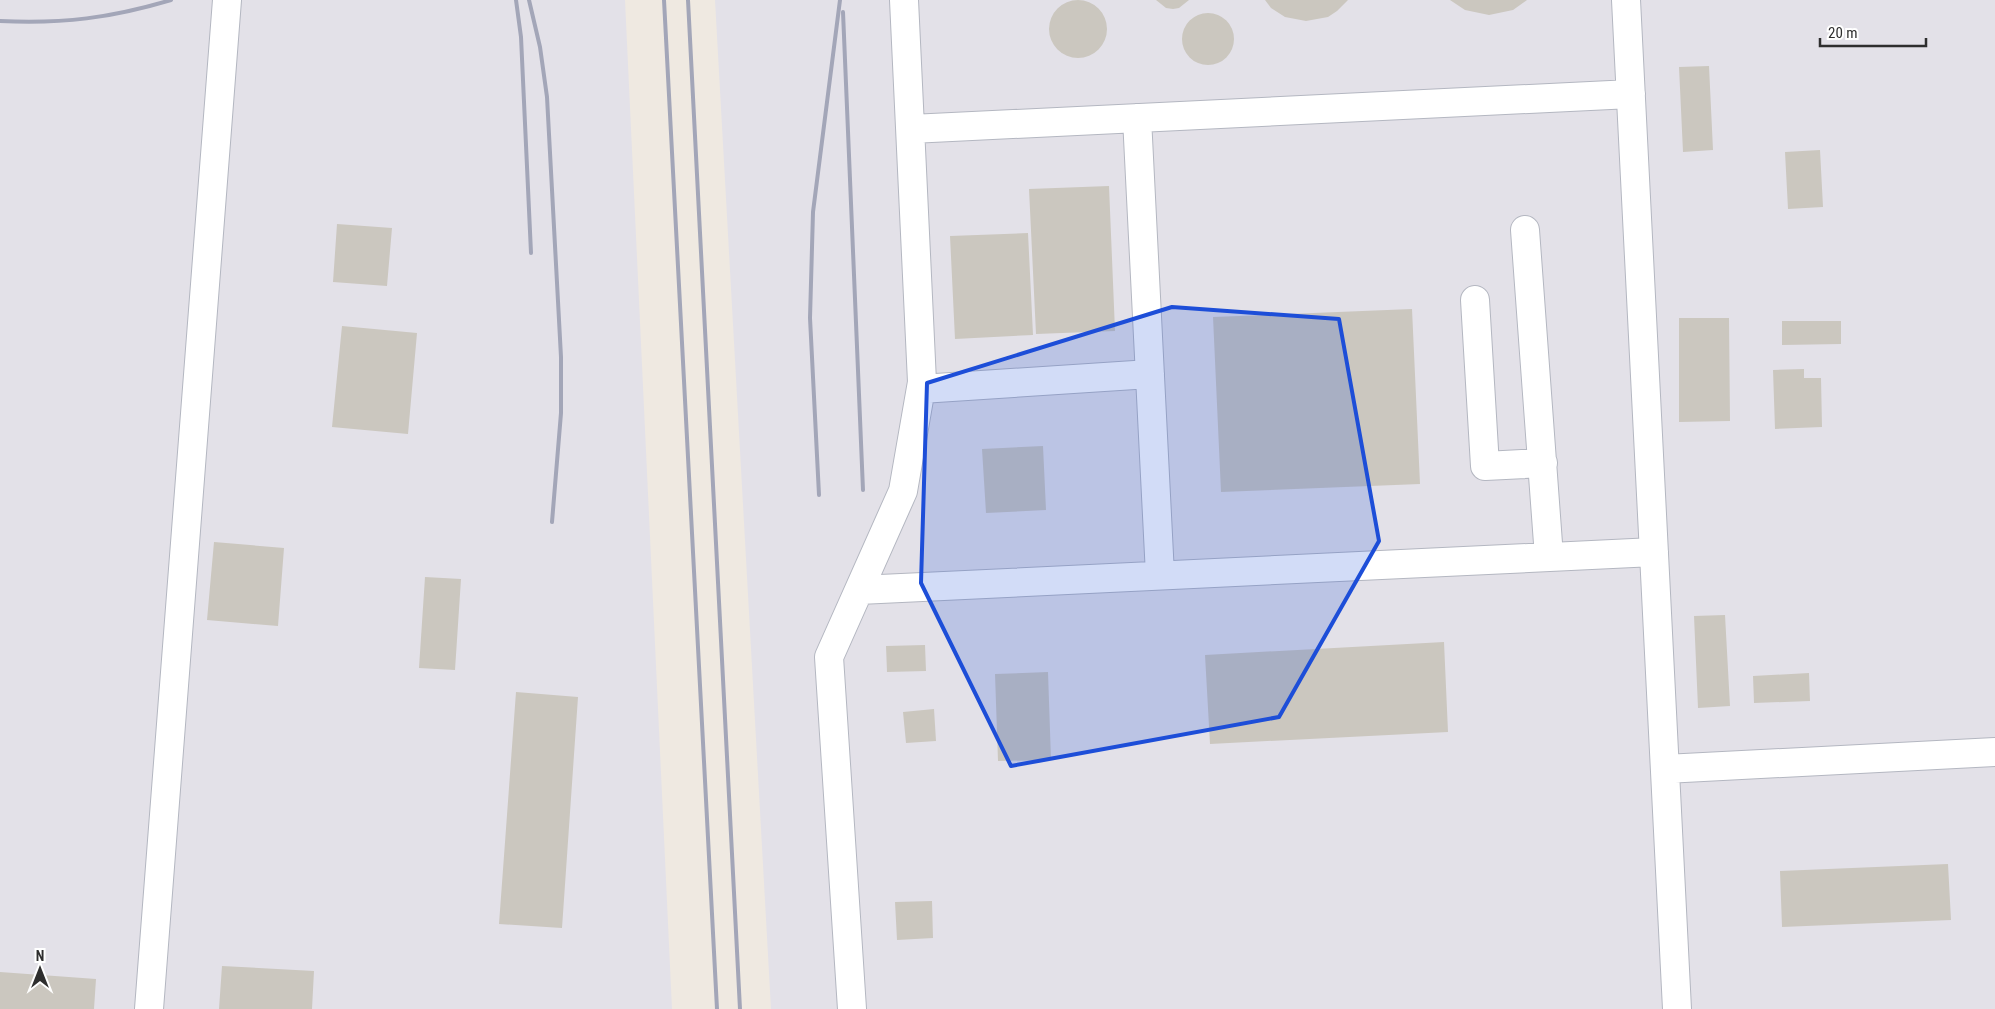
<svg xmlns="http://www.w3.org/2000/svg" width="1995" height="1009" viewBox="0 0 1995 1009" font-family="'Roboto Condensed',sans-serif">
<rect width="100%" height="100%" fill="#efe9e1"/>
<path fill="#e3e1e8" d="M0,0H625L672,1009H0Z
M715,0H1995V1009H771Z"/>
<path fill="#cbc7bf" d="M1156,0H1189L1179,8L1173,9L1166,8Z
M1265,0H1348L1337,11L1328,17L1306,21L1285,17L1271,8Z
M1450,0H1527L1513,10L1489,15L1465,10Z
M1049 29a29 29 0 1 1 58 0a29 29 0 1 1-58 0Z
M1182 39a26 26 0 1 1 52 0a26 26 0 1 1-52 0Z
M1709,66L1713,150L1683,152L1679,67Z
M1820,150L1823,207L1788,209L1785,152Z
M1109,186L1115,331L1036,334L1029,189Z
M337,224L392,228L387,286L333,282Z
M1028,233L1033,335L955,339L950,236Z
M1412,309L1420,484L1221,492L1213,317Z
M1679,318H1729L1730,421L1679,422Z
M1782,321H1841V344L1782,345Z
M342,326L417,333L408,434L332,427Z
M1804,369V378H1821L1822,427L1775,429L1773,370Z
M1043,446L1046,510L986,513L982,449Z
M214,542L284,548L278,626L207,620Z
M425,577L461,579L455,670L419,668Z
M1725,615L1730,706L1698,708L1694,616Z
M1444,642L1448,732L1210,744L1205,655Z
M925,645L926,671L887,672L886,646Z
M1048,672L1051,760L998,761L995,674Z
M1809,673L1810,701L1754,703L1753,676Z
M516,692L578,697L562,928L499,924Z
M934,709L936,741L906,743L903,712Z
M1948,864L1951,920L1782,927L1780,871Z
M932,901L933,938L897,940L895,902Z
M222,966L314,971L312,1009H219Z
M0,972L96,979L94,1009H0Z"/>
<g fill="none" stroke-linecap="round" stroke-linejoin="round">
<g stroke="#b4b7c1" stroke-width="30">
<path id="minor" d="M1626,0L1677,1009
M1137,118L1160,575
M911,129L1631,94
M1525,230L1549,557
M1475,300L1485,466L1543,463
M921,389L1150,374
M859,590L1654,552
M1665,769L1995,752
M149,1009L227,0
M852,1009L829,657L903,491L922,382L904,0"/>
</g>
<use href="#minor" stroke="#fff" stroke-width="28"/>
<path stroke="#a3a6b8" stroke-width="4" d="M516,0L521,37L531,253
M529,0L540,47L547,97L561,357V413L552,522
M664,0L717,1009
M688,0L740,1009
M843,12L863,490
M0,21C63,24 111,18 171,0
M819,495L810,318L813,212L840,0"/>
</g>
<path fill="#1d4ed8" fill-opacity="0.2" stroke="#1d4ed8" stroke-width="4" stroke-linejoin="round" d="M1172,307L1339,319L1379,541L1279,717L1011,766L921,583L927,383Z"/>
<g transform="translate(40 969)" stroke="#ffffff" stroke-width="4" paint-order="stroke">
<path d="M0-4L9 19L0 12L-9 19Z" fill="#2e2e2e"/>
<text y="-8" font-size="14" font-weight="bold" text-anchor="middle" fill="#2e2e2e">N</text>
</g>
<path d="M1820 38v8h106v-8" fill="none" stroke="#2e2e2e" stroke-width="2.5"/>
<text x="1828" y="38" font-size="15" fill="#2e2e2e" stroke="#ffffff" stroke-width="4" paint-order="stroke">20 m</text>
</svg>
